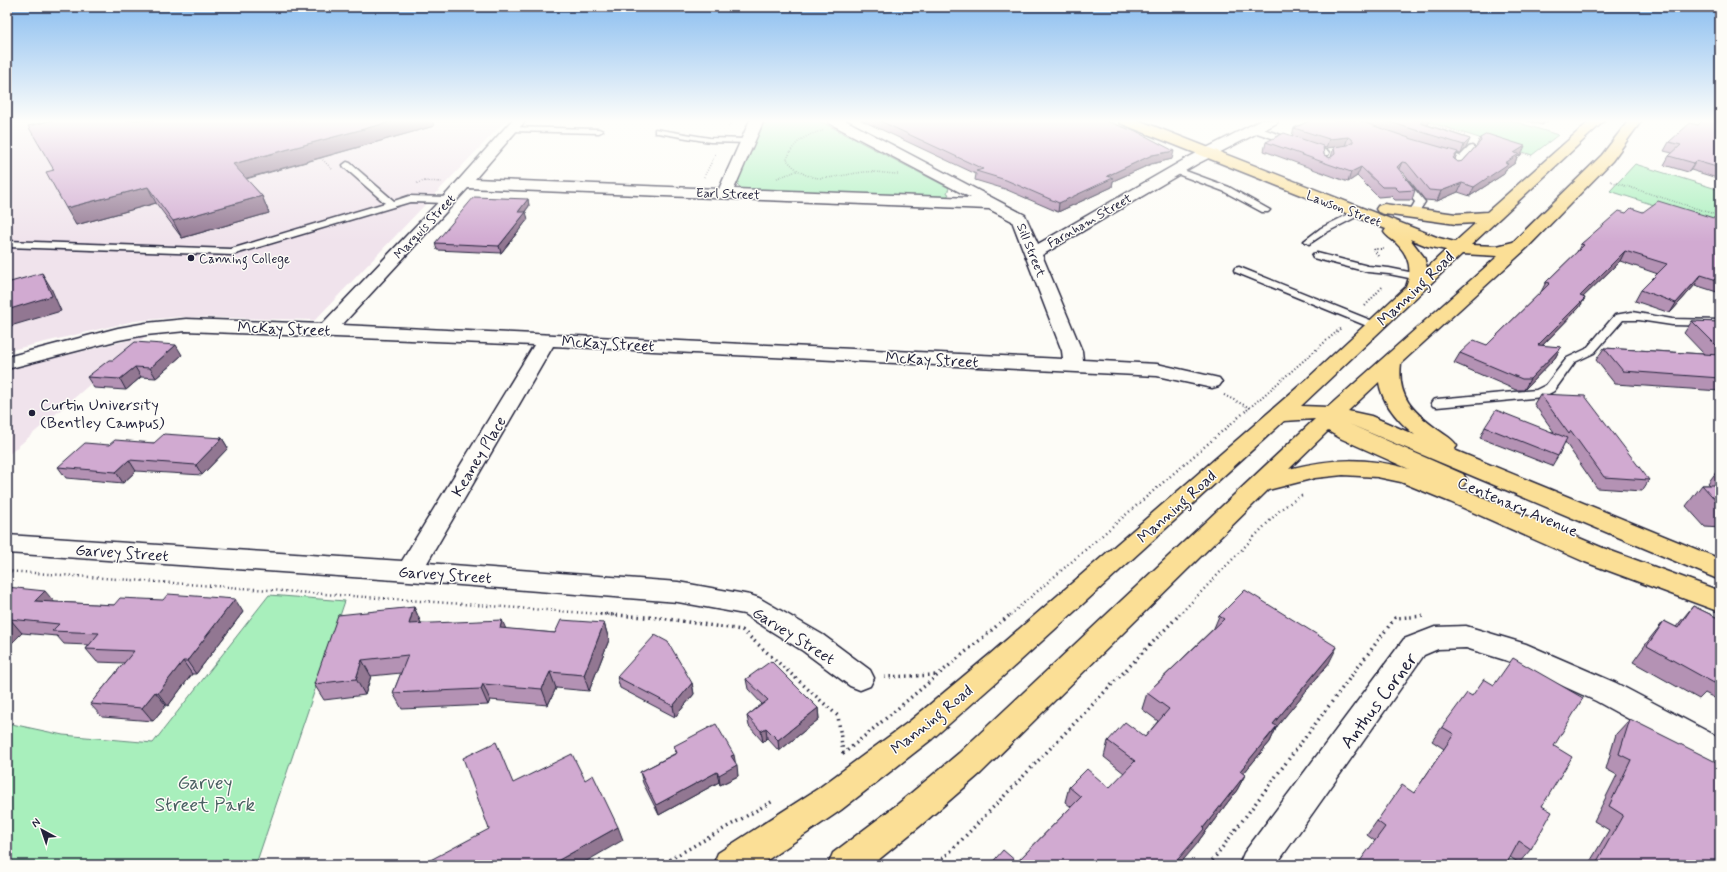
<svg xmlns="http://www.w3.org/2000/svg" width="1727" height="872" viewBox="0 0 1727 872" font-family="Mynerve,sans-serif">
<rect width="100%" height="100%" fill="#fdfcf7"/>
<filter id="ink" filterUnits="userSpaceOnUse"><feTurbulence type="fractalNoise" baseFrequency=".025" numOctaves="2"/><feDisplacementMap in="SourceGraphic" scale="8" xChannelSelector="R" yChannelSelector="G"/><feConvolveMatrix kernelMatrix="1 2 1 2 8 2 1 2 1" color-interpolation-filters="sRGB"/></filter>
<g filter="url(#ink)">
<path fill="#f0e3ec" d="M7,120H506L315,320L179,317L134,321L7,351Z
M146,336L7,456V370Z"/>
<path fill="#a8efbc" stroke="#65887c" d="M763,120H818L949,188L947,193L949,194L947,197L938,198L751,191L740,188L736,182Z
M1423,120H1510L1558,135L1532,155Z
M1635,164L1720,190V226L1610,191Z
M269,595L345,601L256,864L253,865H7V723L63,735L153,743Z"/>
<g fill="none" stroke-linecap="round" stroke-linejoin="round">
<g stroke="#22223b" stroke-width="3">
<path id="service" d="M509,127L599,129L603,131L599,133L512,131L508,129Z
M1251,127H1257L1328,151L1329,153L1328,155H1322L1251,131Z
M655,129L710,138L749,139L753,141L749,143L710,142L658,133H655Z
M1472,146L1476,149L1475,151L1459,167L1456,168L1452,165L1456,160L1436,155L1435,153L1439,150L1460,156L1469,147Z
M347,162L350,163L394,201L409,196L448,197L453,200L448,203L410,202L232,255L7,247V241L231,249L385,203L344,167L343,165Z
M1175,167L1229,187L1270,210L1268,212H1262L1223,191L1172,172L1171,170L1172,168Z
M1403,178L1406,179L1425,202L1416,216H1410L1408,214L1415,202L1399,181Z
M1357,210L1362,213L1360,215L1327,232L1309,244L1304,241L1321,228Z
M1317,253L1368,266L1389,268L1419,274L1424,277L1419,280L1389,274L1368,272L1313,258L1312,256L1313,254Z
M1239,267L1380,324L1382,326L1376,329L1372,328L1235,272L1234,270L1235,268Z
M1632,312L1672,319L1720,320V326L1672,325L1639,320H1623L1594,353L1575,362L1554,391L1543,397L1437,407L1433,406L1431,403L1433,400L1437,399L1536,390L1546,385L1567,358L1586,349L1615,315Z"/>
</g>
<g stroke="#22223b" stroke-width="3">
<path id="minor" d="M512,120H526L475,179L719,189L750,120H764L734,189L971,198L829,123L828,120H845L1025,215L1038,244L1187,158L1261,120H1278L1277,123L1197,164L1042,255L1082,351L1083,360L1157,364L1219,378L1222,382L1219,386L1212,388L1157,376L553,346L427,563L678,582L750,595L759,598L823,635L870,670L874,678L870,686L860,690L850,686L803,651L744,614L678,602L409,581L7,553V535L402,561L534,345L186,331L146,335L119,340L7,369V357L118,328L146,323L186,319L322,324L448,192ZM468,188L989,209L1012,221L1062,351L1063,359L342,325Z
M1466,626L1526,644L1616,683L1720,738V767L1709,763L1596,701L1508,661L1466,648L1438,649L1424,655L1276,865H1239L1244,853L1404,639L1435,627Z"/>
</g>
<g stroke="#22223b" stroke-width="3">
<path id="primary" d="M1119,120H1138L1439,238L1455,242L1476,223L1456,224L1384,214L1378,212L1376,209L1378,206L1384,204L1456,214L1487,212L1591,120H1605L1471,245L1497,246L1513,242L1602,155L1629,120H1642L1612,161L1527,248L1401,363C1397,397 1412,411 1438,430C1445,435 1453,439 1457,446L1454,450L1720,559V580L1349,424L1463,474L1467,480L1463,486L1458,487L1603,548L1720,591V612L1585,562L1450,502L1401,482L1377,477L1343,475L1315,478L1268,490L981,773L920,826L872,865H828L833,853L898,804L959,753L1315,419L1284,421L1009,671L932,739L841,810L760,865H713L718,853L819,788L910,721L989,655L1306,380L1406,287C1413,270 1409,255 1396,243C1392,239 1387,237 1384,232L1386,229L1120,123ZM1410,239L1427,246L1446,250L1427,268L1424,257ZM1462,254L1498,256L1328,407L1301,406ZM1379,382C1382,403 1399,422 1415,435L1371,416L1348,411ZM1328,431L1342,439L1409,469C1367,457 1332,458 1289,469Z"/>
</g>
<path stroke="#22223b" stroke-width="1.5" stroke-dasharray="0.5 2" stroke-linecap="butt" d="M1426,123L1465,135
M729,127L732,120
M823,131C806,134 792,143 787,160C812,189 834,175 865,172C876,171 888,174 899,174
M1519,152L1532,156
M321,158L332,169
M704,177L716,153
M777,178L797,171
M1610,181L1720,216
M417,183L425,181L442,182"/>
<path stroke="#22223b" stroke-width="2" stroke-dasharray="1 2.5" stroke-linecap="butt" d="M1378,256L1374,249H1384
M1365,306L1383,286
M1224,395L1250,408
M1247,410L1341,328"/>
<path stroke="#22223b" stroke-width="2.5" stroke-dasharray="1 3.5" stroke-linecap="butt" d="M7,571L614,615
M1010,615L1248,409
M1179,615L1281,509L1302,495"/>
<path stroke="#22223b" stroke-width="3.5" stroke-dasharray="1.5 4" stroke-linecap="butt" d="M600,614L661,618L742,630L838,716L843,753
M884,677L937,675
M843,754L1011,614
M660,865L773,801
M933,865L949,853L1180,614
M1209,865L1395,618L1426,616"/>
<use href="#service" fill="#fdfcf7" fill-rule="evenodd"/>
<use href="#minor" fill="#fdfcf7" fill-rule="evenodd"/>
<use href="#primary" fill="#fbdf96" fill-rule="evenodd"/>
</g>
<path fill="#b492b4" stroke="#22223b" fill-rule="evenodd" d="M53,120H432L434,126L246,179L262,196L269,213L182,238L156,203L76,225L53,170Z
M861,120H1104L1172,159L1151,164L1113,181L1112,187L1058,212L1005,189L975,180L976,174Z
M1311,120H1430L1428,125L1470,139L1466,148L1461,154L1457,153L1455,159L1458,162L1463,161L1477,145L1480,138L1521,155L1517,157L1515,163L1505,170L1504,174L1470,196L1458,192L1437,201L1425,200L1403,172H1401L1415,190L1412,200H1395L1391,196L1378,197L1357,176L1348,182L1264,151L1266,142L1292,136L1294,128ZM1323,147L1326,148L1334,147L1331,157L1330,158L1324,155Z
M1525,120H1549L1542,125Z
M1720,120V179L1691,170L1688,172L1664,165L1669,156L1672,153L1664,151L1669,142Z
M528,199L529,206L525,212L528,219L501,253L437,250L435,243Z
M1643,212L1720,220V293L1695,285L1670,313L1635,301L1641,290L1658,274L1620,261L1583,297L1585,298L1579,308L1542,346L1561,347L1555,358L1524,390H1516L1454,363L1460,353L1487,345L1541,292L1546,282L1577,252L1581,244L1626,213Z
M1692,321L1720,322V391L1615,384L1596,360L1604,348L1704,354L1684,333Z
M182,355L156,378L141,377L126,390L94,388L87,377Z
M1540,394L1649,480L1642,491L1597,488L1565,442L1558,456L1552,466L1480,438L1485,427L1554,432L1534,404Z
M222,438L228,448L202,475L136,471L123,483L66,478L58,467L109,445L154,443Z
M1720,467V528L1705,527L1686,506L1702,485H1710L1708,483Z
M7,587L54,602L243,612L196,674H192L168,706L166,705L153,721L102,717L90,704L124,663L97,662L86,649L89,645L64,644L57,636L22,633L7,648Z
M1693,606L1720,619V701L1705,693L1699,699L1633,662L1651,637L1664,621L1676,627L1680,622Z
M414,607L421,623L506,629L555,633L604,623L609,640L589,691L556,688L548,705L490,700L488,705L402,709L393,693L401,673L371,676L365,695L324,700L314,684Z
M1219,616L1329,663L1277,726L1270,742L1243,774L1245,775L1237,790L1200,839L1197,844L1017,862L1071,807L1065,802L1069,787L1109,788L1124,773L1104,757L1108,741L1145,737L1158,721L1142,709L1147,693L1214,628Z
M617,677L692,683L694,694L675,717L620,688Z
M746,679L818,708L819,719L779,751L767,738L763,742L749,726L747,716L762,704L748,689Z
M1630,719L1720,865H1588L1609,830L1594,821L1617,775L1606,769L1616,734Z
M1442,727L1554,746L1542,806L1531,849L1519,863L1510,857L1375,841L1367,835L1377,821L1414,793L1444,749L1432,741Z
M674,746L735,763L738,776L720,785L719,782L659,815L643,783L640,772L676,753Z"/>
<path fill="#927792" stroke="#22223b" d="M397,120H432L434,126L240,180L233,164Z
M1424,120H1430L1428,125L1420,123Z
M1544,120H1549L1542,125Z
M1348,137L1345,146L1326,148L1329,139Z
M1470,139L1466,148L1461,154L1464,145Z
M1525,146L1521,155L1517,157L1515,163L1505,170L1504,174L1470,196L1474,187L1514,153Z
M1174,151L1172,159L1151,164L1113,181L1112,187L1058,212L1059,203L1107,176L1152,155Z
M1458,152L1454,161L1453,158Z
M1696,161L1691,170L1688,172L1694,163Z
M1402,162L1398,171L1397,167Z
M1361,167L1357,176L1348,182L1351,172Z
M1462,183L1458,192L1437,201L1441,191Z
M148,187L156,203L76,225L66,208Z
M262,196L269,213L182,238L173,221Z
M528,199L529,206L520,218L518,212Z
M526,212L528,219L501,253L499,246Z
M1625,251L1620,261L1574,306L1580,296Z
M42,273L51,288L61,311L7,327V310Z
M1701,275L1695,285L1670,313L1676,303Z
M1585,298L1579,308L1532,356L1538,345Z
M176,345L182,355L156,378L150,368Z
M1561,347L1555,358L1524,390L1530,379Z
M135,367L141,377L126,390L120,379Z
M222,438L228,448L202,475L196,465Z
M129,460L136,471L123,483L116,472Z
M45,591L56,604L35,601Z
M235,599L243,612L196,674L187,661Z
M414,607L421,623L417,640L409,624Z
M10,619L22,633L7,648V623Z
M502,620L509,636L500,628Z
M604,623L609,640L589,691L584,675Z
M1337,647L1329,663L1266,740L1273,724Z
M362,660L371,676L365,695L356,679Z
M183,661L192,674L168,706L158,693Z
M550,672L556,688L548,705L542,689Z
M692,683L694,694L675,717L673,706Z
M483,684L490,700L488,705L481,689Z
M155,692L166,705L153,721L142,708Z
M818,708L819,719L779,751L778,740Z
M1277,726L1270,742L1232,787L1240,771Z
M766,728L767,738L763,742L761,731Z
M734,755L736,766L737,765L738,776L720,785L719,775L731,756Z
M717,772L719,782L659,815L656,805Z
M1245,775L1237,790L1200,839L1197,844L1179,865H1173L1203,828Z
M618,827L623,840L580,865H550Z"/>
<path fill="#d1aad1" stroke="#22223b" d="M53,120H397L233,164L262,196L173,221L148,187L66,208L46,172L54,170L28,126Z
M878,120H1104L1131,130H1134L1174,151L1152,155L1107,176L1113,178L1059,203L1006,180L976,171L983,169Z
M1311,120H1357L1409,138L1458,152L1453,158L1458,162L1463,161L1481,141L1480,138L1487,134L1525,146L1514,153L1519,154L1505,163L1508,164L1474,187L1462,183L1441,191L1429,190L1407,163L1402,162L1397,167L1415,190L1399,191L1395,187H1382L1361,167L1351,172L1266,142L1284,133L1323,146L1324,155L1330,158L1335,154L1334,147L1348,145L1353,142V140L1348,137L1329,139L1294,128Z
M1383,120H1424L1420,123L1470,139L1464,145Z
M1703,120H1720V168L1696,161L1694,163L1669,156L1681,145L1669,142L1690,123L1698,125Z
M474,197L528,199L518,212H526L499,246L435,243Z
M1658,201L1720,220V281L1701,275L1676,303L1641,290L1667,264L1625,251L1580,296L1585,298L1538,345L1561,347L1530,379H1522L1460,353L1474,340L1487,345L1550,283L1546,282L1584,245L1581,244L1619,211L1626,213L1631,208L1643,212Z
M42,273L52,296L7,310V283Z
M1692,321L1720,322V349Z
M135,342L176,345L150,368L135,367L120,379L87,377L109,360H113Z
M1604,348L1720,355V378L1623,371Z
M1540,394L1585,396L1649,480L1604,477L1571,431L1569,434Z
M1496,410L1567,438L1558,456L1485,427Z
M164,434L222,438L196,465L129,460L116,472L58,467L85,443L109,445L115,440L154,443Z
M1702,485H1720V505Z
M7,587L45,591L35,601L114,605L120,598L163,600L168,594L235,599L187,661H183L158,693L155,692L142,708L90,704L134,651L86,649L99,633L52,631L59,624L10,619L7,623Z
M1245,590L1337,647L1273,724L1277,726L1240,771L1245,775L1203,828L1204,829L1173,865H990L1003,850L1017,862L1081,797L1069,787L1087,769L1109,788L1135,761L1108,741L1125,722L1145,737L1169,709L1147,693L1224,619L1219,616Z
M1693,606L1720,619V677L1719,676L1714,683L1647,646L1664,621L1678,628Z
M414,607L409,624L502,620L500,628L555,633L561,620L604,623L584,675L550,672L542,689L483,684L481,689L393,693L408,655L362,660L356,679L314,684L338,615Z
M655,635L668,642L692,683L673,706L617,677Z
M1513,658L1583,698L1554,746L1572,757L1542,806L1552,812L1531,849L1519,841L1506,865H1357L1385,827L1377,821L1402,785L1414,793L1454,734L1442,727L1467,693L1472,696L1484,679L1494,685Z
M771,661L818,708L778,740L766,728L761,731L747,716L768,700L746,679Z
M1630,719L1720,764V865H1595L1623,815L1609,806L1631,760L1619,754Z
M716,724L734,755L731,756L737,765L719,775L717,772L656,805L640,772L677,753L674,746Z
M496,742L513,783L572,754L585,780L593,775L618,827L550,865H421L489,829L463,758Z"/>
</g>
<linearGradient id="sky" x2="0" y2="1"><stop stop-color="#8bbef0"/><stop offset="0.5" stop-color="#fefefb"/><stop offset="1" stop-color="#fefefb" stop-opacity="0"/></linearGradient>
<rect width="1727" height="242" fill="url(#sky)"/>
<g fill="#22223b" stroke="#fdfcf7" stroke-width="1.5">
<circle cx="191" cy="258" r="4"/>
<circle cx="32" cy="413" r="4"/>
</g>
<g text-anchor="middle" stroke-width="3" stroke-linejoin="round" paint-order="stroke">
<g font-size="13" fill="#22223b" stroke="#fdfcf7">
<text transform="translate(728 193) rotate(2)" y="5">Earl Street</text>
<text transform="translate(1344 208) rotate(21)" y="5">Lawson Street</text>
<text transform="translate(1089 220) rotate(-30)" y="5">Farnham Street</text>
<text transform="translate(424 226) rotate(-47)" y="5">Marquis Street</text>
<text transform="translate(1032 250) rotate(68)" y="5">Sill Street</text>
</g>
<g font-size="13" fill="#22223b" stroke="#fdfcf7" text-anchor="start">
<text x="199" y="263">Canning College</text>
</g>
<g font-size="16" fill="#22223b" stroke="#fdfcf7">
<text transform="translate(1415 288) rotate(-44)" y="6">Manning Road</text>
<text transform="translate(284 328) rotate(2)" y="6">McKay Street</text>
<text transform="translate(608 343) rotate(3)" y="6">McKay Street</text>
<text transform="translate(932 359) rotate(3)" y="6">McKay Street</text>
<text transform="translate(478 456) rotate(-59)" y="6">Keaney Place</text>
<text transform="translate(1176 506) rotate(-42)" y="6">Manning Road</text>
<text transform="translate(1518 506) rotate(23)" y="6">Centenary Avenue</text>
<text transform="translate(122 552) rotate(4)" y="6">Garvey Street</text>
<text transform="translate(445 574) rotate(4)" y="6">Garvey Street</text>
<text transform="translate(794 635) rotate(32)" y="6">Garvey Street</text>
<text transform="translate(931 719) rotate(-39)" y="6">Manning Road</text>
</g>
<g font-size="16" fill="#22223b" stroke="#fdfcf7" text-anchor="start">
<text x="40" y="410">Curtin University<tspan x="40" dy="18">(Bentley Campus)</tspan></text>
</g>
<g font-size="19" fill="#22223b" stroke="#fdfcf7">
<text transform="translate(1378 700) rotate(-53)" y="7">Anthus Corner</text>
</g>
<g font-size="19" fill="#4a6062" stroke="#fdfcf7">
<text x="205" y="789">Garvey<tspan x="205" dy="22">Street Park</tspan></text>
</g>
</g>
<rect width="1727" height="872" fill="none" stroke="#fdfcf7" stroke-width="24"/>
<rect x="12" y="12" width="1703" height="848" fill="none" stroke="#22223b" stroke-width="1.5" filter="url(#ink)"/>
<g transform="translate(42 830) rotate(320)" stroke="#fdfcf7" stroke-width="3" paint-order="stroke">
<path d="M0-3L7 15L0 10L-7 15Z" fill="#22223b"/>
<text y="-6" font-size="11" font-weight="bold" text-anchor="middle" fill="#22223b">N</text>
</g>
</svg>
